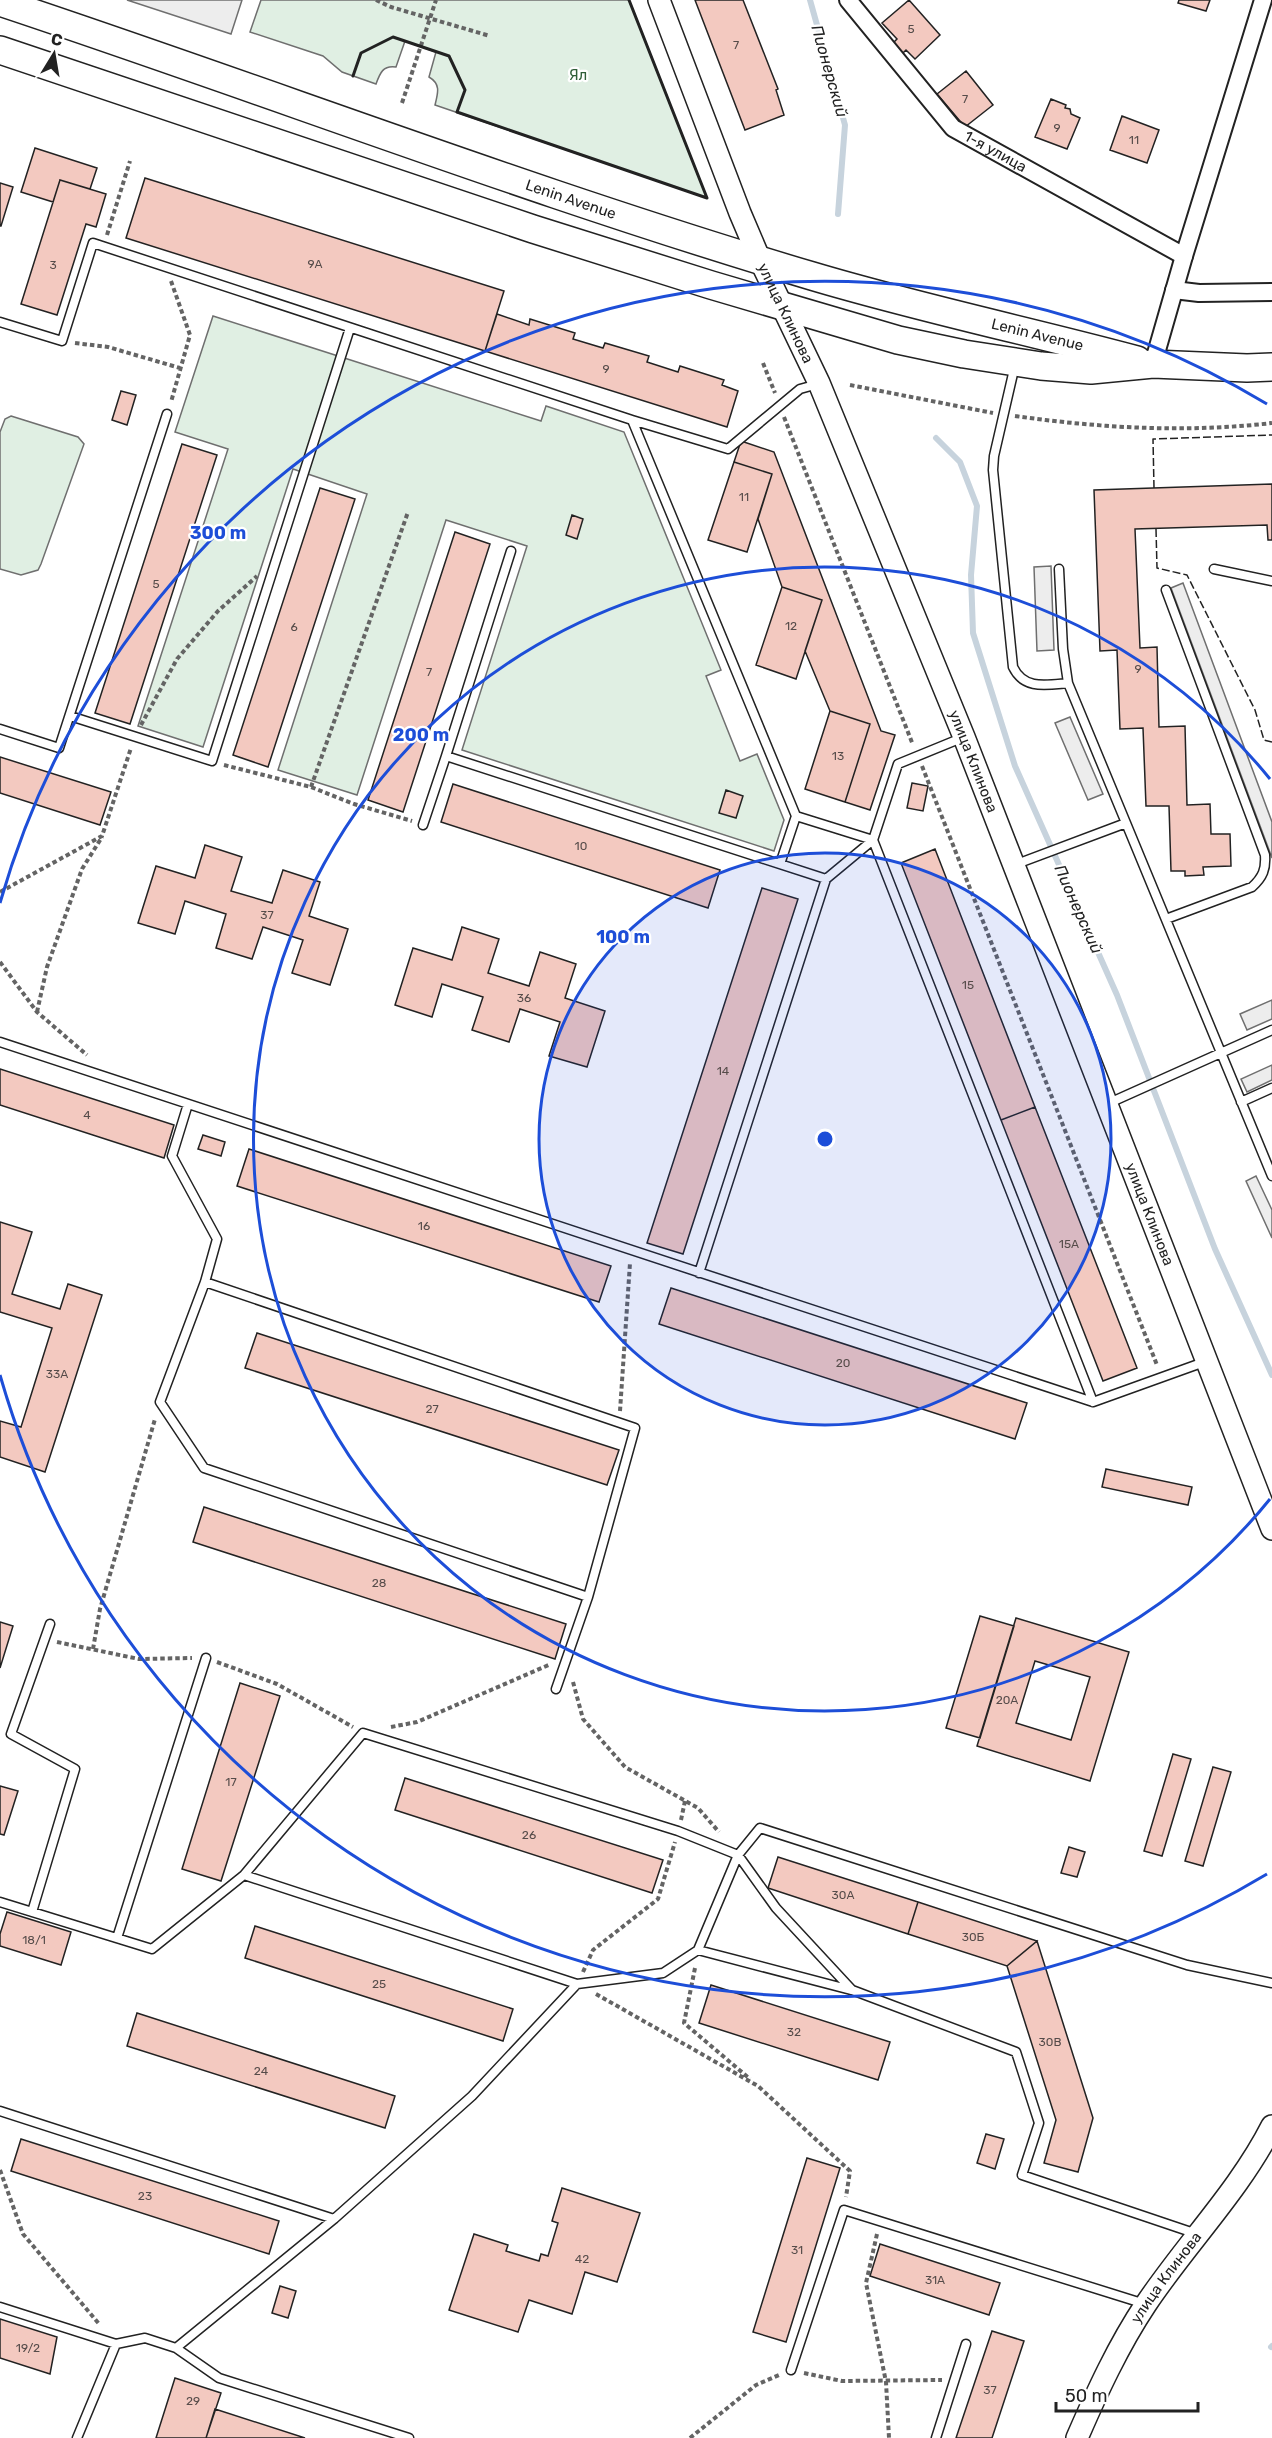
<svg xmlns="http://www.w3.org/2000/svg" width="1272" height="2438" viewBox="0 0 1272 2438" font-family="Rubik,sans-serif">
<rect width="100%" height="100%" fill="#fff"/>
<path fill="#e0efe3" stroke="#6f6f6f" stroke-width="1.5" d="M261,0H629L707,198L435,105C438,93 441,84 429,77L436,52L405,41L396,67C383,65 380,73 376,84L342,72L323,56L250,32Z
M213,316L541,421L546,406L624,432L721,670L706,676L740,761L757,754L784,820L774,851L462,750L527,546L446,520L357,795L278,770L367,494L293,469L203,747L138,726L228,449L175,432Z
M11,416L78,437L84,444L41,564L38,570L21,575L0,569V432L5,419Z"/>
<path fill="#ededed" stroke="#6f6f6f" stroke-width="1.5" d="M127,0H242L231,34Z
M1051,566L1054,650L1037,651L1034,567Z
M1183,583L1272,822V858L1171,588Z
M1070,717L1103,794L1088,800L1055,723Z
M1272,1000V1019L1247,1030L1240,1014Z
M1272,1065V1080L1247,1092L1241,1079Z
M1256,1176L1272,1210V1238L1246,1181Z"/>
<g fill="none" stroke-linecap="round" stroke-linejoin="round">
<path stroke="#c7d3dd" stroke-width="6" d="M810,0L845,125L838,214
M936,438L960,462L977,506L971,575L973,633L1015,766L1117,995L1215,1249L1272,1375
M1271,2347L1272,2346"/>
</g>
<path fill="#f3c9c0" stroke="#222" stroke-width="1.5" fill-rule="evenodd" d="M695,0H743L778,89L776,90L784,115L745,130Z
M909,0L940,35L915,59L906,50L901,55L892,44L897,39L882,23Z
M1179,0H1210L1206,11L1178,3Z
M966,71L993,105L965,127L937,94Z
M1051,99L1066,105L1065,108L1070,109L1071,114L1080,118L1067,149L1035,137Z
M1122,116L1159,130L1147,163L1110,150Z
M35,148L97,168L90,189L60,180L53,202L21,192Z
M145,178L504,291L485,351L126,238Z
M60,180L106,194L96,227L86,224L57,315L21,304Z
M0,183L13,187L1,226H0Z
M497,314L529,325L530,319L575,333L573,339L603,348L605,343L649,356L647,362L678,372L680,366L724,380L722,385L738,391L727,427L485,351Z
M121,391L136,395L127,425L112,420Z
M741,441L774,452L881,731L895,735L870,810L845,802L870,724L830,711L805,651L822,600L782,587L758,519L772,474L734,462Z
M182,444L217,455L130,724L95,713Z
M734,462L772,474L747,552L708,540Z
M1272,484V540H1268L1267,525L1135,529L1140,648L1157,647L1159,727L1185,726L1187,805L1210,804L1211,834H1230L1231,866L1203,867L1204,875L1185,876V871H1171L1169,806H1146L1143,728L1120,729L1117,650L1100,651L1094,490Z
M320,488L355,499L268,767L233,755Z
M572,515L583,519L577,539L566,535Z
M455,532L490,544L403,812L368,800Z
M782,587L822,600L796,679L756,665Z
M830,711L870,724L845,802L805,789Z
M0,757L111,792L100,825L0,793Z
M912,783L928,786L923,811L907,808Z
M453,784L720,870L708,908L441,822Z
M726,790L743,796L736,818L719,813Z
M205,845L242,857L231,891L272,903L283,870L320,882L309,916L348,929L330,985L292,973L303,940L263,927L252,959L216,948L226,914L185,901L175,934L138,923L156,866L195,878Z
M935,849L1035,1107L1001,1120L901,863Z
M762,888L798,899L683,1254L647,1243Z
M462,927L499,939L488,973L529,986L540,952L576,964L565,998L605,1011L587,1067L549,1056L560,1022L520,1009L509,1042L472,1030L483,997L442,984L432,1017L395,1005L413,948L452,960Z
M0,1069L174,1125L164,1158L0,1105Z
M1035,1107L1137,1368L1103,1381L1001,1120Z
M203,1135L225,1142L221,1156L198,1149Z
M249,1149L611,1266L599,1302L237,1186Z
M0,1222L32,1232L12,1294L60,1309L68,1284L102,1295L45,1472L0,1457V1421L21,1427L52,1328L0,1312Z
M671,1288L1027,1403L1015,1439L659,1324Z
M257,1333L619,1450L607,1485L245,1368Z
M1106,1469L1192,1487L1188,1505L1102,1487Z
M204,1507L566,1624L555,1659L193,1542Z
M980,1616L1014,1626L980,1738L946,1728Z
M1016,1618L1129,1652L1090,1781L977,1746ZM1035,1661L1090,1677L1071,1740L1016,1723Z
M0,1622L13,1626L0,1668Z
M240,1683L280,1696L221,1881L182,1869Z
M1173,1754L1191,1759L1162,1856L1144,1851Z
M1213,1767L1231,1772L1203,1866L1185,1861Z
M405,1778L663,1860L652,1893L395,1810Z
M0,1786L18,1791L4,1835L0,1834Z
M1069,1847L1085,1852L1077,1877L1061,1873Z
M778,1857L918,1902L908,1934L768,1888Z
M918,1902L1037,1941L1007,1966L908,1934Z
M7,1912L71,1932L61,1965L0,1946V1934Z
M255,1926L513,2009L503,2041L245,1958Z
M1037,1941L1093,2118L1078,2172L1044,2163L1056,2120L1007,1966Z
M711,1985L890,2042L878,2080L699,2023Z
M137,2013L395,2096L385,2128L127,2046Z
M986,2134L1004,2139L995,2169L977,2163Z
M21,2139L279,2221L269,2254L11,2171Z
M807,2158L840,2168L786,2342L753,2332Z
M562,2188L640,2213L617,2282L585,2272L572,2314L529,2300L518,2332L449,2310L474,2234L508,2245L506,2251L539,2261L541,2254L548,2256L558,2223L552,2221Z
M880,2244L1000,2283L989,2315L870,2276Z
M280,2286L296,2291L288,2318L272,2313Z
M0,2319L57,2337L50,2374L0,2358Z
M992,2331L1024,2341L992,2438H956Z
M175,2378L221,2393L206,2438H156Z
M215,2409L305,2438H206Z"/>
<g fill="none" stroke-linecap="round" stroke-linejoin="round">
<g stroke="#222" stroke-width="11">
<path id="service" d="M0,322L62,341L93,243L632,420L796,816L780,864
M1015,365L994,456L993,470L1013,667C1024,690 1046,685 1068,683
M632,420L728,449L800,389L818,384
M1059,569L1063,649L1068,683L1126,823
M1214,569L1272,581
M70,716L212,761L350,328
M0,729L59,748L167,414
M446,756L511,551
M796,816L873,840L898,764L964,737
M423,825L446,756L826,879
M1014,865L1126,823L1272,1176
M1166,919L1252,887C1263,877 1266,869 1265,855L1166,590
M0,1042L1093,1402L1207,1361
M1241,1102L1272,1088
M188,1104L172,1156L217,1239L205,1282L160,1402L204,1468L588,1597
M1107,1104L1272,1030
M699,1273L826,879L873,840L1093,1402
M205,1282L635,1428L588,1597L556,1689
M244,1875L363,1733L678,1831L738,1855L776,1908L852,1990L1016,2052L1039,2123L1022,2175L1197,2234
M0,1902L152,1949L244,1875L577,1984
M32,1912L75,1769L11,1734L50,1624
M117,1938L206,1658
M698,1950L851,1990
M0,2111L334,2219
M0,2307L116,2344L145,2338L176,2348L334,2219L472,2096L577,1984L663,1973L698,1950L738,1855L760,1828L1187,1965L1272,1983
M176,2348L219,2378L409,2438
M791,2370L844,2210L1145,2304
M77,2438L116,2344
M936,2438L966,2344"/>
</g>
<g stroke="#222" stroke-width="20">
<g id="minor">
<path id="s1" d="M848,0L953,128L1184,256"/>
<path d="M1174,290L1199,293L1272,292"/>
<path d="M1153,364L1184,256L1263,0"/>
</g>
</g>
<g stroke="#222" stroke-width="24">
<g id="tertiary">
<path id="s2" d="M659,0L740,213L760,260L819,383L964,737L1272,1529"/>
<path id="s3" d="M1077,2438C1097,2392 1118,2346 1146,2304C1186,2244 1239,2191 1272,2126"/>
</g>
</g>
<g stroke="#222" stroke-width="30">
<g id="primary">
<path id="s4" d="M0,2C271,92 538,195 812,276C919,308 1029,331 1137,360"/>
<path d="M0,50L533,229L711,285L898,340L964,354L1041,366L1091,370L1153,364L1247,368L1272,367"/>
</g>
</g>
<path stroke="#646464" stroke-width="4" stroke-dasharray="4.5 3" stroke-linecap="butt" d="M376,0L391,7L490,36
M402,103L436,0
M107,235L130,161
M171,281L190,335L171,402
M75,343L108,347L180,368
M763,363L775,393
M850,385L993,413
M1015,416C1100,428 1187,433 1272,423
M784,417L913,745
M141,725L177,659L218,611L257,576
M224,765L311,787L354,804L412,821
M922,766L1157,1365
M311,787L408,512
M0,892L102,836L131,748
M0,962L37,1012L87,1055
M37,1012L47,967L82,869L102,837
M620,1411L630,1263
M57,1642L139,1659L192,1658
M93,1649L100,1609L155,1419
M217,1662L277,1684L353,1727
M573,1682L583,1719L625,1767L698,1808L719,1832
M391,1727L417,1722L551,1664
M681,1820L685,1801
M695,1968L684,2023L750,2079
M583,1972L593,1950L658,1899L675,1842
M596,1994L758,2086L850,2171L846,2197
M0,2170L23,2234L100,2325
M877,2234L866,2283L886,2382L889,2438
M804,2373L842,2381L942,2380
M690,2438L756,2385L779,2375"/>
<use href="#service" stroke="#fff" stroke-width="8"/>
<use href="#minor" stroke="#fff" stroke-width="16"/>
<use href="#tertiary" stroke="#fff" stroke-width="21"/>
<use href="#primary" stroke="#fff" stroke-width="27"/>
<path stroke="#222" stroke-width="1.5" stroke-dasharray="8 3" stroke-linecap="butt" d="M1154,488L1153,439L1272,435
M1156,529L1157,568L1187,575L1255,710L1264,740L1272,742"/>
<path stroke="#222" stroke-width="3" d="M353,76L361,53L393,37L449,56L465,90L457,112L707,198L629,0"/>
</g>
<circle cx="825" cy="1139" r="286" fill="#1d4ed8" fill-opacity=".12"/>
<g fill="none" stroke="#1d4ed8" stroke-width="3">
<circle cx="825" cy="1139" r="286"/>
<path d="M1270 1499A572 572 0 1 1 1270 779"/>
<path d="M1267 1874A858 858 0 0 1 0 1375M0 903A858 858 0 0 1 1267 404"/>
</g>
<g text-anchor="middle" stroke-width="4.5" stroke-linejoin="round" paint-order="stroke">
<g font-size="12" fill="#564c4a">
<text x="911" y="33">5</text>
<text x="736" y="49">7</text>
<text x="965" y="103">7</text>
<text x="1057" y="132">9</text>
<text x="1134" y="144">11</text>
<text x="315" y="268">9А</text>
<text x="53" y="269">3</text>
<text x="606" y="373">9</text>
<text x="744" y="501">11</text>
<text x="156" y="588">5</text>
<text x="791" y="630">12</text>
<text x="294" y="631">6</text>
<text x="1138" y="673">9</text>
<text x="429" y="676">7</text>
<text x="838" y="760">13</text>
<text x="581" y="850">10</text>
<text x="267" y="919">37</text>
<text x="968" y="989">15</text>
<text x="524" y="1002">36</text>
<text x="723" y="1075">14</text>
<text x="87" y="1119">4</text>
<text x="424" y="1230">16</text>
<text x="1069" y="1248">15А</text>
<text x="843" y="1367">20</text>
<text x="57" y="1378">33А</text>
<text x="432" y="1413">27</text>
<text x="379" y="1587">28</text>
<text x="1007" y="1704">20А</text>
<text x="231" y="1786">17</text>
<text x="529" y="1839">26</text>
<text x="843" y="1899">30А</text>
<text x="973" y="1941">30Б</text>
<text x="34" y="1944">18/1</text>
<text x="379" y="1988">25</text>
<text x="794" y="2036">32</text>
<text x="1050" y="2046">30В</text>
<text x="261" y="2075">24</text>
<text x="145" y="2200">23</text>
<text x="797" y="2254">31</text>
<text x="582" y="2263">42</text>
<text x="935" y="2284">31А</text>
<text x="28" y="2352">19/2</text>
<text x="990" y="2394">37</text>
<text x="193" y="2405">29</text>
</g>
<g font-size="15" fill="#2f5e38" stroke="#fff">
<text x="578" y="80">Ял</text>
</g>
<g font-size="15" fill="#222" stroke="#fff">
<text dy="5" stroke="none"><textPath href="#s1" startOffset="214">1-я улица</textPath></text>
<text dy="5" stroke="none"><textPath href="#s4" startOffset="604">Lenin Avenue</textPath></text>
<text dy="5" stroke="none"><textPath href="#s2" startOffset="338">улица Клинова</textPath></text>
<text dy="5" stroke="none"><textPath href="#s4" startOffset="1090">Lenin Avenue</textPath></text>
<text dy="5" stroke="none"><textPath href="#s2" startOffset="824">улица Клинова</textPath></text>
<text dy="5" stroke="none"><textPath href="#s2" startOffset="1310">улица Клинова</textPath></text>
<text dy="5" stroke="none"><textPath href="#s3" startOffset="184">улица Клинова</textPath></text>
</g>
<g font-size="16" font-style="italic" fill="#222" stroke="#fff">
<text transform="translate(830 71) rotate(74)" y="6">Пионерский</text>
<text transform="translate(1079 909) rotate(66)" y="6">Пионерский</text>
</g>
</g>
<circle cx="825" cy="1139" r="9" fill="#1d4ed8" stroke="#fff" stroke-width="3"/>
<g font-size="18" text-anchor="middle" font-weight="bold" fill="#1d4ed8" stroke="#fff" stroke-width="4.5" stroke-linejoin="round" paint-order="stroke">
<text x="218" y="539">300 m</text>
<text x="421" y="741">200 m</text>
<text x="623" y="943">100 m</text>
</g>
<g transform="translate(54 54) rotate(11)" stroke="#ffffff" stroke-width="4.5" paint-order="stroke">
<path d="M0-4.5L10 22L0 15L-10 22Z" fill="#222222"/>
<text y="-9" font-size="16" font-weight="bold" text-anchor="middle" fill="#222222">С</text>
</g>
<path d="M1056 2402v9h142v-9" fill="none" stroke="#222222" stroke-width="3"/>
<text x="1065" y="2402" font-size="18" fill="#222222" stroke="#ffffff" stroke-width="4.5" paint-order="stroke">50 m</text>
</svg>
